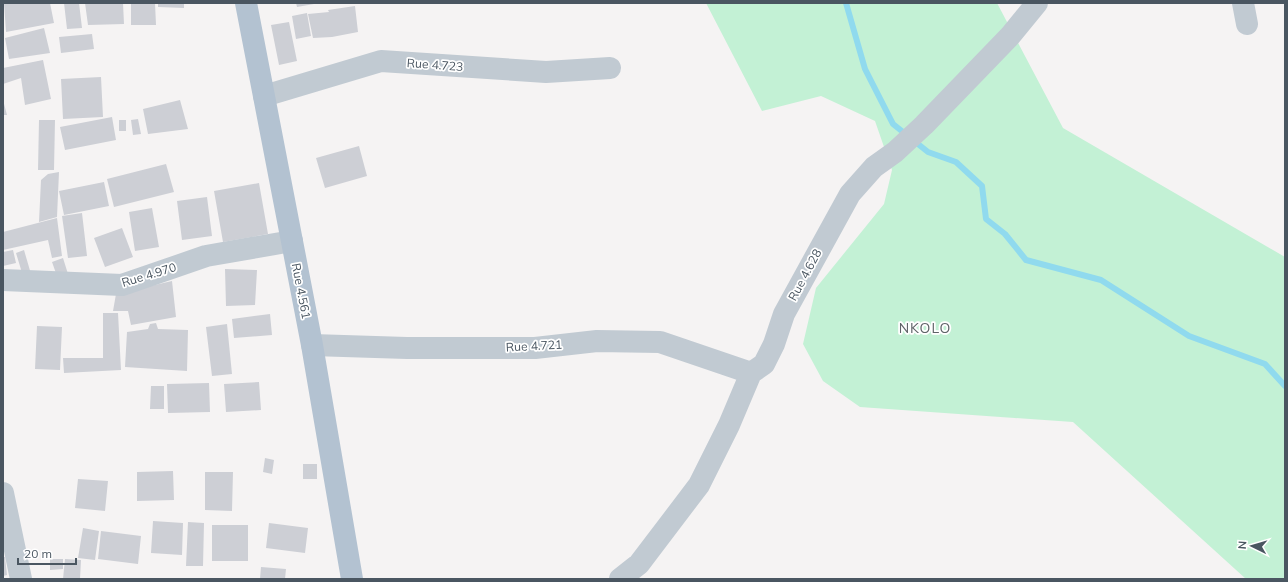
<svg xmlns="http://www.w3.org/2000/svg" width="1288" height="582" viewBox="0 0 1288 582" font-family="Mulish,sans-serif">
<rect width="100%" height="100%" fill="#f5f3f3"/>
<path fill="#c3f1d5" d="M706,3H997L1063,128L1285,257V579H1246L1073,422L860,407L823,381L803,344L816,288L884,204L892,170L875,121L821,96L762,111Z"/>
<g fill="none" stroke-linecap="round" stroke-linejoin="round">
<path stroke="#90daee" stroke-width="6" d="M846,3L865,69L893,124L928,152L956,162L982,186L986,219L1005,234L1026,260L1101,280L1189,336L1265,364L1285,386"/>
</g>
<path fill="#cdcfd5" d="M4,3H50L54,23L6,32Z
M64,3H79L82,28L67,29Z
M85,3H123L124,24L88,25Z
M131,3H155L156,25H131Z
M158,3H184V8L158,7Z
M296,3H314V4L297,7Z
M355,6L358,32L332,37L313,38L308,14L329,12L328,10Z
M307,13L311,36L296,39L292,16Z
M289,22L297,61L279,65L271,25Z
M44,28L50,53L9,59L5,38Z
M92,34L94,49L61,53L59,37Z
M43,60L51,99L25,105L21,78L3,84V68Z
M101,77L103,117L63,119L61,79Z
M3,100L7,115H3Z
M180,100L188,129L148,134L143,109Z
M112,117L116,140L65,150L60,127Z
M138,119L141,134L133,135L131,120Z
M39,120H55L54,170H38Z
M119,120H126V131H119Z
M359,146L367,176L325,188L316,158Z
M166,164L174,192L114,207L107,179Z
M59,172L57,217L39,222L41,180L48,174Z
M104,182L109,206L64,215L59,191Z
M259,183L268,234L223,242L214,191Z
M207,197L212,236L182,240L177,201Z
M152,208L159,247L135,251L129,212Z
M82,213L87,256L68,258L62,216Z
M57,218L62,256L52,258L48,240L3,250V232Z
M122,228L133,257L105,267L94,238Z
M13,250L16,263L3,266V252Z
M24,250L31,274L23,276L16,253Z
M63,258L73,290L63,293L52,262Z
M225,269L257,270L255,305L226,306Z
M172,281L176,317L131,325L128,311H113L116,294Z
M103,313H118L121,370L64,373L63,358H103Z
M270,314L272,335L234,338L232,319Z
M156,323L158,329L188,330L187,371L125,367L127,332L148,329L150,324Z
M227,324L232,374L212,376L206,327Z
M37,326L62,327L60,370L35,369Z
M259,382L261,410L226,412L224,384Z
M209,383L210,412L168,413L167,384Z
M151,386H164V409H150Z
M265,458L274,460L272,474L263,472Z
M303,464H317V479H303Z
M173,471L174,500L137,501V472Z
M205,472H233L232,511L205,510Z
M78,479L108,481L105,511L75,508Z
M153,521L183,523L182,555L151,553Z
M188,522L204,523L203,566H186Z
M269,523L308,528L305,553L266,548Z
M212,525H248V561H212Z
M83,528L99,531L95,560L78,558Z
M101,531L141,536L138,564L98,559Z
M3,557H5L7,575L3,576Z
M50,559H63V569L50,570Z
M65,559L81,560L80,579H63Z
M261,567L286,569L285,579H260Z"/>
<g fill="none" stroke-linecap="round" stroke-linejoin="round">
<path stroke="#c1cad2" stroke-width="22" d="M1243,3L1247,24
M264,96L381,61L546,72L610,68
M3,280L122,285L206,256L292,241
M312,345L407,348H535L597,341L660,342L751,373
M3,493L21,579
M620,579L639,564L699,485L729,425L751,373L764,364L774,344L784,314L850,194L874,167L895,152L924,125L1010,36L1037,3"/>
<path stroke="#b3c2d1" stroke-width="22" d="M246,3L312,345L352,579"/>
</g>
<g text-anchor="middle" stroke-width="3.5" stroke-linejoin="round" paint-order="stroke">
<g font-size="12" fill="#4a5661" stroke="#fff">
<text transform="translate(435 65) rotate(4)" y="4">Rue 4.723</text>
<text transform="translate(149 275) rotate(-17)" y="4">Rue 4.970</text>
<text transform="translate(805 275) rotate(-62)" y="4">Rue 4.628</text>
<text transform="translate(301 291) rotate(79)" y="4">Rue 4.561</text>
<text transform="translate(534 346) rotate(-3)" y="4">Rue 4.721</text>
</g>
<g font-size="14" letter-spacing="1" fill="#5f6368" stroke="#fff">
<text x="925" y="333">NKOLO</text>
</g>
</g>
<rect width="1288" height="582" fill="none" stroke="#4a5661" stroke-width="8"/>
<g transform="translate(1252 546) rotate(275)" stroke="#ffffff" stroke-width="3" paint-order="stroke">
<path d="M0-3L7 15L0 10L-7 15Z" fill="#4a5661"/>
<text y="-6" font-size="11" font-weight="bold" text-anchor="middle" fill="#4a5661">N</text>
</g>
<path d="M18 558v6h58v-6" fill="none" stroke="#4a5661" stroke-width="2"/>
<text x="24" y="558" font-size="12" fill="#4a5661" stroke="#ffffff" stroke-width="3" paint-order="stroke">20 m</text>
</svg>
